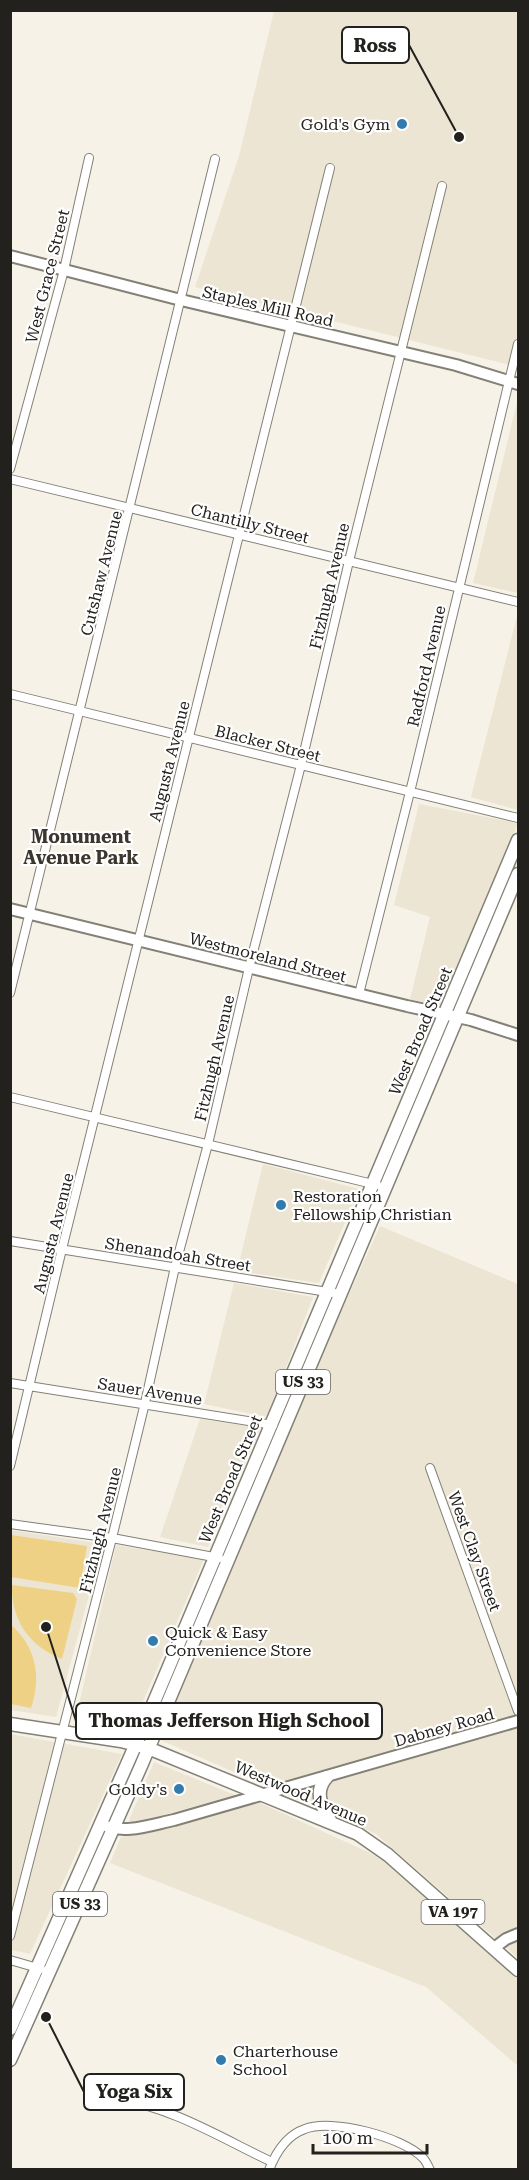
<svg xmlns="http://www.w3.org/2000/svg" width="529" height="2180" viewBox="0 0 529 2180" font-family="'Roboto Serif',serif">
<rect width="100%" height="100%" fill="#f6f2e7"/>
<path fill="#ece5d3" d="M274,11H518V367L195,287L239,156Z
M518,398V593L473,583Z
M518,612V810L471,797Z
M419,804L518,823L442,1009L410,999L430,917L394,905Z
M263,1164L359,1189L319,1283L237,1271Z
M380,1226L518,1284V1958L376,1834L149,1735Z
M234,1283L313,1297L267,1417L204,1404Z
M200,1419L261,1428L208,1547L160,1537Z
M10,1530L103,1544L56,1717L11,1710Z
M116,1545L204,1559L132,1727L75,1721Z
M10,1734L122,1754L30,1954L11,1950Z
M154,1762L235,1795L134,1823L129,1820Z
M260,1803L368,1852L388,1864L518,1980V2066L426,1987L110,1863L121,1837L125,1836Z"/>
<path fill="#eed184" d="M11,1535L87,1546L80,1588L11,1577Z
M12,1585L73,1593L77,1599L62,1659C29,1646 11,1620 12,1585Z
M10,1624C36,1646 42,1677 31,1708L11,1704Z"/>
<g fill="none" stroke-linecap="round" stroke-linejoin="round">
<g stroke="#838076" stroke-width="10">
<path id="street" d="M10,469L64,270L89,158
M10,479L518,602
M10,694L518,818
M10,993L215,159
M359,994L410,792L518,344
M10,1097L377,1185
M10,1241L340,1294
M10,1383L273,1425
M10,1466L62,1249L330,168
M430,1468L518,1711
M10,1524L112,1538L219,1558
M10,1936L112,1538L145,1403L175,1267L208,1144L249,968L301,765L349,561L442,186
M10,1960L41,1969
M119,2100C170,2106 225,2140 272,2162
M269,2170C276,2152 287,2135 305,2129C331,2118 403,2137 423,2158C426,2161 428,2166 430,2170"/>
</g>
<g stroke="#838076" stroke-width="14">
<path id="secondary" d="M10,256L181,300L456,365L518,384
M10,909L407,1006L471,1020L518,1035
M101,1824C124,1835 150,1825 174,1820L518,1721
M494,1948L506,1939L518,1934"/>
</g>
<g stroke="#838076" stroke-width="15">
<path id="primary" d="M10,1724L121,1741L148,1748L358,1834L388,1855L518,1970
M327,1777C313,1792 322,1807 331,1822
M10,2029L143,1728L518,840
M10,2060L141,1766L518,874"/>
</g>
<use href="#street" stroke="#fff" stroke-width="8"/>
<use href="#secondary" stroke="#fff" stroke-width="10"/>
<use href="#primary" stroke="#fff" stroke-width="12"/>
</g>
<g fill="#327baf" stroke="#fff" stroke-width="2">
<circle cx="402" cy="124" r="6"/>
<circle cx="281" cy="1205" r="6"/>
<circle cx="153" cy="1641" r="6"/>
<circle cx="179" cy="1789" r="6"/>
<circle cx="221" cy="2060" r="6"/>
</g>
<g text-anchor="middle" stroke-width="4.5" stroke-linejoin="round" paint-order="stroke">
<g fill="#fff" stroke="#656461" stroke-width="1.5">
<rect x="276" y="1370" width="54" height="24" rx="4.5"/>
<rect x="53" y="1892" width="54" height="24" rx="4.5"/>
<rect x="421.5" y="1900" width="63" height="24" rx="4.5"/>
</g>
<g font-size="15" font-weight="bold" fill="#23211d">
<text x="303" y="1387">US 33</text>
<text x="80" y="1909">US 33</text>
<text x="453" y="1917">VA 197</text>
</g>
<g font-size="16" fill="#23211d" stroke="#fff" text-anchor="start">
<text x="390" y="130" text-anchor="end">Gold's Gym</text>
<text x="293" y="1202">Restoration<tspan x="293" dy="18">Fellowship Christian</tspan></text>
<text x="165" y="1638">Quick &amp; Easy<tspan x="165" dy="18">Convenience Store</tspan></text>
<text x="167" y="1795" text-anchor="end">Goldy's</text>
<text x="233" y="2057">Charterhouse<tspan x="233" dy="18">School</tspan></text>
</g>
<g font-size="16" fill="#23211d" stroke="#fff">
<text transform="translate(47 276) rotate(-76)" y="6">West Grace Street</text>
<text transform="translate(268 306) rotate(13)" y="6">Staples Mill Road</text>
<text transform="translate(250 523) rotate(14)" y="6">Chantilly Street</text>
<text transform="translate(101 573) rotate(-76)" y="6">Cutshaw Avenue</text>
<text transform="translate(329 586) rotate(-77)" y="6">Fitzhugh Avenue</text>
<text transform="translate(426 666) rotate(-77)" y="6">Radford Avenue</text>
<text transform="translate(268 743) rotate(14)" y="6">Blacker Street</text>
<text transform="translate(169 761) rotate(-76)" y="6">Augusta Avenue</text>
<text transform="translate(268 957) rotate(14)" y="6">Westmoreland Street</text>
<text transform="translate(420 1031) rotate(-67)" y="6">West Broad Street</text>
<text transform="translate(214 1058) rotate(-77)" y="6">Fitzhugh Avenue</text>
<text transform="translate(53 1233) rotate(-76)" y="6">Augusta Avenue</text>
<text transform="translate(178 1254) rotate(9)" y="6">Shenandoah Street</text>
<text transform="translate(150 1391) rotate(9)" y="6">Sauer Avenue</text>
<text transform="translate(230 1479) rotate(-67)" y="6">West Broad Street</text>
<text transform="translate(100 1530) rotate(-76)" y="6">Fitzhugh Avenue</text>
<text transform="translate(475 1551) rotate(70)" y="6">West Clay Street</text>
<text transform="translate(444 1727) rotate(-16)" y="6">Dabney Road</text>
<text transform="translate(301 1793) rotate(23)" y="6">Westwood Avenue</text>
</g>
<g font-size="18" font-weight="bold" fill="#3b372f" stroke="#fff">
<text x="81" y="843">Monument<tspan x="81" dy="21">Avenue Park</tspan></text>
</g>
</g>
<path fill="none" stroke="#23211d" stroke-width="2" d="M459 137L409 45M46 1627L76 1721M46 2017L84 2092"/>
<g fill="#23211d" stroke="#fff" stroke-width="2">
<circle cx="459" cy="137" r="6"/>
<circle cx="46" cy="1627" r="6"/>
<circle cx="46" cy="2017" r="6"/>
</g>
<g fill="#fff" stroke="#23211d" stroke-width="2">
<rect x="342" y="27" width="67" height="36" rx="6"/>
<rect x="76" y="1703" width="306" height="36" rx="6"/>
<rect x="84" y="2074" width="100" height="36" rx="6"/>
</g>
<g font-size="18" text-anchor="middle" font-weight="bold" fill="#23211d">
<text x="375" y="52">Ross</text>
<text x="229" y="1727">Thomas Jefferson High School</text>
<text x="134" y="2098">Yoga Six</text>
</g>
<rect width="529" height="2180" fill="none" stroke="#23211d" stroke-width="24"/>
<path d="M313 2144v9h114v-9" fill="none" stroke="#23211d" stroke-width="3"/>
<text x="322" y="2144" font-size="18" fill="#23211d" stroke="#ffffff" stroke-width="4.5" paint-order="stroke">100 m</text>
</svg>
